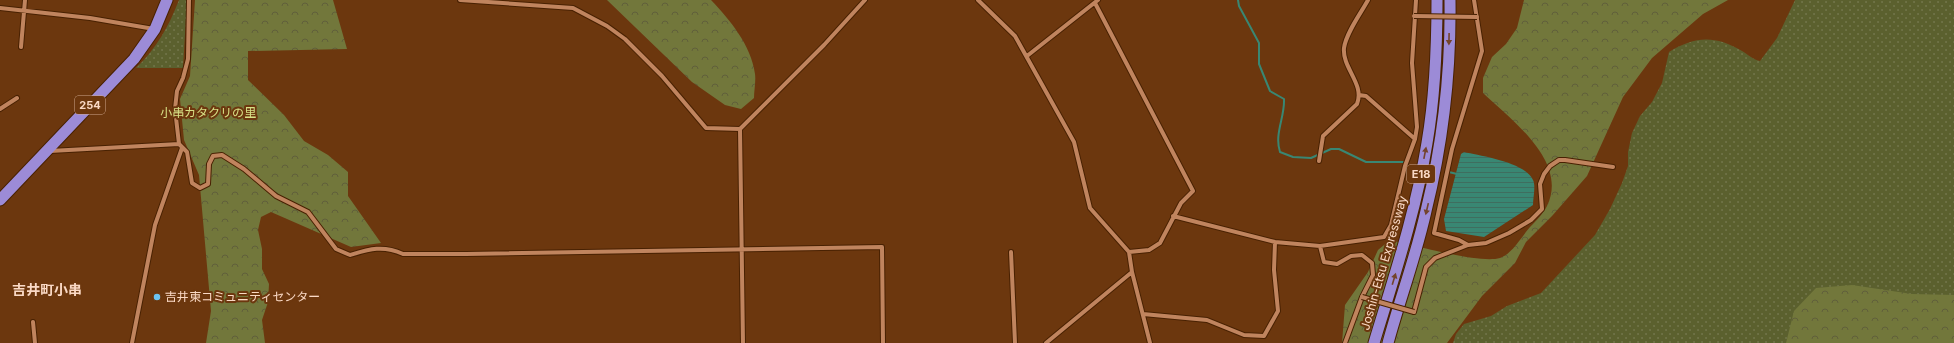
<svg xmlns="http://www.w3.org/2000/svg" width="1954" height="343" viewBox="0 0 1954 343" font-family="Inter,'Noto Sans JP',sans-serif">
<defs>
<pattern id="grass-dots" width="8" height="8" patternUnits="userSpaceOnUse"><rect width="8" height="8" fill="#5b602e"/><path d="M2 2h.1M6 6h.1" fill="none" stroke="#73764b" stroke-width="1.8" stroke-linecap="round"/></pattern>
<pattern id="forest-crowns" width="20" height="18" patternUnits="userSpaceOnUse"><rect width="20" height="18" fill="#72773b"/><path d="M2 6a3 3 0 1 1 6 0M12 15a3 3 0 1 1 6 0" fill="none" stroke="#605f3b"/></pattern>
<pattern id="water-rules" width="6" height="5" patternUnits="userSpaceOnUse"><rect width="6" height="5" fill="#398773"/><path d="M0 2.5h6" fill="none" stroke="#3f6e5f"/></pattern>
</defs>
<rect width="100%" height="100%" fill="#6c370e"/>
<path fill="url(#grass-dots)" d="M179,0H187L183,68H136C156,49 169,26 179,0Z
M1795,0H1954V343H1453L1456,334L1464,324L1491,316L1507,306L1541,293L1595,235L1610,209L1622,183L1628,166V152L1632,133L1640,116L1652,102L1662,83L1669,52C1695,36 1715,35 1742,51C1749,55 1752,59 1760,61L1777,38Z"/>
<path fill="url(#forest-crowns)" d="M195,0H333L347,49L248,51V80L284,115L304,141L328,155L348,172V196L381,243L351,247L271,212L261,217L258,230L262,249V269L269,284L268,302L262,320L265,343H206L211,311L199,175L184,140L180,99L190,76Z
M607,0H711C730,20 751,45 755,74C756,81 754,91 754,98L741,109L725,105L692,82Z
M1524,0H1728L1703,14L1652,58L1623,97L1587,176L1552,216L1526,242L1515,263L1482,296L1447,343H1342L1345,305L1368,272L1378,250L1390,240C1414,245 1479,264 1500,258C1512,254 1522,236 1530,227C1536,221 1543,214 1547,206C1569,161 1510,119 1483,93V78L1492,57L1506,44L1517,28Z
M1852,285L1912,294L1954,295V343H1786L1794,311L1816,288Z"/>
<path fill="url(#water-rules)" d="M1464,152C1481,156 1525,162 1533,180C1536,186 1533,198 1533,205L1484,237L1446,231L1444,219L1461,154Z"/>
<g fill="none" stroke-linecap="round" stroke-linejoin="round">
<path stroke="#398773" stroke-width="2" d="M1238,0L1239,6L1259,43V64L1270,91L1284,99C1285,117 1274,134 1280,152L1293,157L1311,158L1331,149H1339L1366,162H1403
M1449,172L1457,174"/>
<g stroke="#482102" stroke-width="6">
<path id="street" d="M189,0L188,59L183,78L177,91L175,109L179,144L187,152L192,183L200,188L208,184L209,164L213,156L222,155L244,169L276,196L308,212L336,249L350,255C370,249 383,245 403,254H466L882,247L883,343
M460,0L573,8L607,26L625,39L662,76L706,128L740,129
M978,0L1015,36L1074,142L1090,208L1129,252L1132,272L1150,343
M1095,3L1193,191L1181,203L1160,243L1149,250L1129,252
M0,8L90,18L154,29
M21,47L25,0
M1027,56L1098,0
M1359,95L1366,96L1415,139
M0,109L17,98
M50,151L179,144
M1319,161L1323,136L1357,104C1365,84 1342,68 1344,48C1346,33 1361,13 1368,0
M1173,216L1275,242L1320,246L1384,237L1391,225L1405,166L1415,139L1417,127L1412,63L1416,0
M1468,245L1459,240L1434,233L1452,149L1482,51L1474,0
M1320,246L1324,262L1337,264L1351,256L1362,255L1372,263L1373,275L1362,297L1345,343
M1011,252L1015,343
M1414,312L1426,267L1435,258L1468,245L1486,243L1509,233L1531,220L1542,209L1540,184L1544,174L1550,166L1559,160H1565L1613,167
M1143,314L1207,320L1244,335L1264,336L1278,311L1274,270L1275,242
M33,322L35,343
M132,343L155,225L182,148
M743,343L740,129L824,45L865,0
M1046,343L1132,272"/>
</g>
<g stroke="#482102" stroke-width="13">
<path id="highway" d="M0,200L134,59L155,29L167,0
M1374,343C1394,277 1416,211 1427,143C1435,96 1437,48 1437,0
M1388,343C1400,299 1416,256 1426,211C1443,142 1451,72 1450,0"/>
</g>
<use href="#street" stroke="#c0845e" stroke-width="4"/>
<use href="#highway" stroke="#9c8bd7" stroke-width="11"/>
<g stroke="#482102" stroke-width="6" stroke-linecap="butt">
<path id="street-bridge" d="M1414,16L1477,17
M1362,297L1414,312"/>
</g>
<use href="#street-bridge" stroke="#c0845e" stroke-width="4"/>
</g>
<defs><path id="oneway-solid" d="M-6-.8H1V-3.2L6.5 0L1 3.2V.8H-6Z"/></defs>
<g fill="#73442c">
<use href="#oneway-solid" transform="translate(1449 39) rotate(91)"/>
<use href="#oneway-solid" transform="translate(1425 153) rotate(-79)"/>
<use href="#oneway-solid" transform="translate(1427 209) rotate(103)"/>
<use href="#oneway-solid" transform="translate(1394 279) rotate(-73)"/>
</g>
<circle fill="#6bc3f2" stroke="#6c370e" stroke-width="1.5" cx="157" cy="297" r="4"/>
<g text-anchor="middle" stroke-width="4" stroke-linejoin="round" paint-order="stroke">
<g fill="#6c370e" stroke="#cfa88e" stroke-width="1">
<rect x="75" y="96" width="30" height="18" rx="3"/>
<rect x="1407" y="165" width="28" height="18" rx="3"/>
</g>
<g font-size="11" font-weight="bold" fill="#fad9c5">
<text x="90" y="109">254</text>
<text x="1421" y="178">E18</text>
</g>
<g font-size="12" fill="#d7e086" stroke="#6c370e">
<text x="208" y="117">小串カタクリの里</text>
</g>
<g font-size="12" fill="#fad9c5" stroke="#6c370e">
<text transform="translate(1384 263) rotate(-74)" y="4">Joshin-Etsu Expressway</text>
</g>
<g font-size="12" fill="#fad9c5" stroke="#6c370e" text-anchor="start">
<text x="165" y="301">吉井東コミュニティセンター</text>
</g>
<g font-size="14" font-weight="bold" fill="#fad9c5" stroke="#6c370e">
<text x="47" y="295">吉井町小串</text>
</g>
</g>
</svg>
